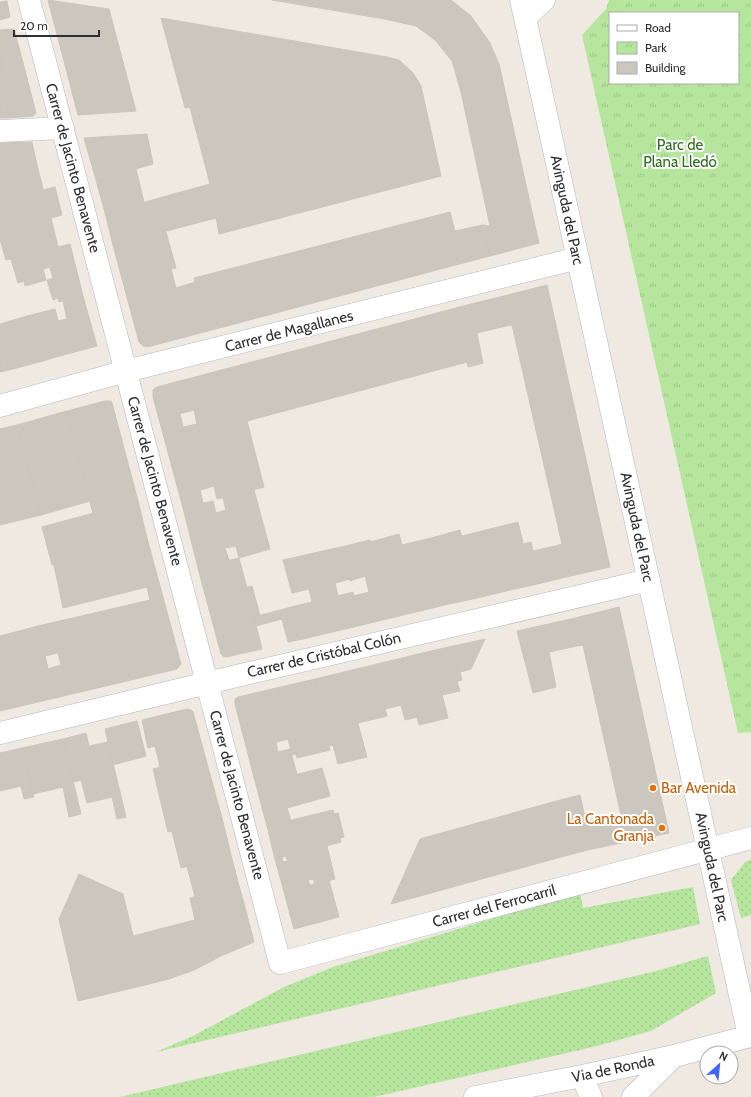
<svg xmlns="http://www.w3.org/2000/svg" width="751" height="1097" viewBox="0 0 751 1097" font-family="Cabin,sans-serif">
<defs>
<pattern id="grass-dots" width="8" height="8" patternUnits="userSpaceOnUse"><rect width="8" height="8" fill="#b6e59e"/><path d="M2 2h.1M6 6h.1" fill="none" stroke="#9dc588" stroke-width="1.8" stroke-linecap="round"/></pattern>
<pattern id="park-tufts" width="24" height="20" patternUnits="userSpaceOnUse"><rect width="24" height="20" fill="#b6e59e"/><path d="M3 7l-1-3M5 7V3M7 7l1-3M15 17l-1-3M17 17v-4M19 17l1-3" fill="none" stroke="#9dc588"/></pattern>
</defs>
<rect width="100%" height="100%" fill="#efe9e1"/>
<path fill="url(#grass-dots)" d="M751,860V915L741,918L731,880L745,862Z
M693,887L700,924L156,1052L193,1036L284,987L333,967L580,892L583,908Z
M708,956L716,993L651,1031L593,1047L374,1097H120L656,971Z"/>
<path fill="url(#park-tufts)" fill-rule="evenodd" d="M609,0H751V732L738,733L582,35L606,9ZM610,13H738V83H610Z"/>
<path fill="#cbc7bf" stroke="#cbc5ba" d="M48,0L109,9L136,111L78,115Z
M272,0H451L471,16L490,43L499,64L539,243L490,256L483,225L490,226L461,92L452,61L435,40L416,26L385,19Z
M7,1L10,17L0,20V2Z
M161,18L387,57L399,60L413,73L421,86L441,176L219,234L210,184L193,119L190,107L185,108Z
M14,29L21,55L1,56L0,30Z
M0,44L8,118H0Z
M21,55L36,113L33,116L8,118L1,56Z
M147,134L153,164L96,180L84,138Z
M32,142L36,161L0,171V143Z
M36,161L43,189L0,201V171Z
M136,169L144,202L105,213L96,180Z
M210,184L216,218L113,245L105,213Z
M55,187L62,215L0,232V201Z
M450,212L463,263L242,322L229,269Z
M51,218L58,247L6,260L0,239V232Z
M483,225L490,256L463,263L455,231Z
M166,232L176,268L171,269L176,288L195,282L194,278L229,269L242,322L147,347L143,346L139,342L113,245Z
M70,244L77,272L53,279L50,267L43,269L46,280L25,286L24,281L18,283L11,259Z
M77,272L83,296L59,302L58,298L53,300L47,280Z
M547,285L610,567L562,578L555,546L562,544L512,325L506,326L500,297Z
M83,296L97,346L67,354L58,321L67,319L63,301Z
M500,297L506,326L477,333L471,304Z
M471,304L483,363L468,367L467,362L247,421L233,367Z
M55,309L67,354L39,362L27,316Z
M27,316L39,362L9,370L0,337V324Z
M0,337L9,370L0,372Z
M233,367L241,398L159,419L153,397V390L157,387Z
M241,398L264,487L217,499L214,486L200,490L203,503L183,508L159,419L180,414L183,427L197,424L194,410Z
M105,401H111L112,403L138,501L93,514L67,411Z
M67,411L90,501L41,515L17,425Z
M17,425L41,515L0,525V429Z
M254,490L270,549L239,558L236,546L225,548L229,560L198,568L183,508L213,501L216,513L226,510L223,498Z
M138,501L148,542L52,565L42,527Z
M518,522L533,585L506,591L490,529Z
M490,529L506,591L477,598L462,536Z
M460,530L477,598L449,604L431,538Z
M399,534L420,611L391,618L370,542Z
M431,538L449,604L420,611L402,545Z
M370,540L391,618L362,625L354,596L369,592L365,576L350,581L341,547Z
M148,542L163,597L150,600L147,587L63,608L54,565Z
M531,542L533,551L555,546L562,578L533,585L524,544Z
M341,547L350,579L335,583L338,596L353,592L362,625L303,639L295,606L312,602L309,589L292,593L283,560Z
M239,558L247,588L206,598L198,568Z
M252,586L260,616L214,628L206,598Z
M163,597L181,664L177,669L114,684L109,665L115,664L103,611Z
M295,606L303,639L288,642L282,619L256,626L254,617Z
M619,607L669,833L621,843L614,816L621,815L583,645L577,646L571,619Z
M103,611L115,664L109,665L114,684L55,698L48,669L61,665L58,653L45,656L38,626Z
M254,617L262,649L226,657L223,656L221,654L214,628Z
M571,619L577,646L549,652L556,687L533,693L517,631Z
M38,626L55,698L0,711V636Z
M485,639L471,669L460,672L462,680L457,681L460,691L442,695L431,651Z
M431,651L448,718L419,725L402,658Z
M402,658L417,717L405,720L401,705L385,709L373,665Z
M373,665L387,716L358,723L344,672Z
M344,672L367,757L338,764L315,679Z
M315,679L333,745L329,746L330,750L297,758L296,754L292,755L288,739L247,750L235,704V699L238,697Z
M187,709L191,710L193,712L205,756L160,767L155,746L148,748L142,720Z
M137,721L146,756L113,765L105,729Z
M86,733L89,746L108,742L126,817L117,819L112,797L87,803L81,780L73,782L63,739Z
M63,739L81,814L69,817L63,787L33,794L22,748Z
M276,742L278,752L290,749L297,774L256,785L247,750Z
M22,748L34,797L24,799L21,786L0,791V753Z
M205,756L214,789L161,803L153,769Z
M322,768L330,796L287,808L291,821L267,826L256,785Z
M214,789L222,818L168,832L161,803Z
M580,795L592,849L572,854L560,800Z
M560,800L572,854L391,904L420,839Z
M333,810L334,814L338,813L344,837L340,838L341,842L275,859L267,826Z
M614,816L621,843L592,849L586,822Z
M222,818L231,855L181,868L172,831Z
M327,846L335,879L315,884L313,879L308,880L310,886L284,892L275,859L282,858L283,862L288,861L286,857Z
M231,855L239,886L195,897L187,866Z
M79,874L123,894L145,985L78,1001L59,919Z
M329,880L339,917L294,929L284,892Z
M239,886L245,907L195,920L190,898Z
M245,907L254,942L221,956L194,970L169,979L145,985L133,936Z"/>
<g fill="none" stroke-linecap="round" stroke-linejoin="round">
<g stroke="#b4b7c1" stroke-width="23">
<path id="minor" d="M29,0L280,963L751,838
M521,0L749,1036
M525,18L544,0
M0,131L63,128
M0,406L126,371L578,258
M0,733L228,678L649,580
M582,1076L591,1097
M475,1097L582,1076L674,1056L751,1036
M633,1097L674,1056"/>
</g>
<use href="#minor" stroke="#fff" stroke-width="22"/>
</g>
<g fill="#e8710a" stroke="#fff" stroke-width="1.5">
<circle cx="653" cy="788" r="4"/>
<circle cx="662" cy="828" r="4"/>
</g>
<g text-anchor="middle" stroke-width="4" stroke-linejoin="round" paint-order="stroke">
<g font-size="15" fill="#2c6e1b" stroke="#fff">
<text x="680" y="150">Parc de<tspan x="680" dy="17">Plana Lledó</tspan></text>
</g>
<g font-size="15" fill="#2e2e2e" stroke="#fff">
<text transform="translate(73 168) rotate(75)" y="5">Carrer de Jacinto Benavente</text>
<text transform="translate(567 210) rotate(78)" y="5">Avinguda del Parc</text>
<text transform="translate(289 331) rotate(-14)" y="5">Carrer de Magallanes</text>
<text transform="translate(155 481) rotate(75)" y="5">Carrer de Jacinto Benavente</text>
<text transform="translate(637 527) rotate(78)" y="5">Avinguda del Parc</text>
<text transform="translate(324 655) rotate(-13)" y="5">Carrer de Cristóbal Colón</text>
<text transform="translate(237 795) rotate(75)" y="5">Carrer de Jacinto Benavente</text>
<text transform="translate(712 867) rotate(78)" y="5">Avinguda del Parc</text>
<text transform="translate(494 906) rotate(-15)" y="5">Carrer del Ferrocarril</text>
<text transform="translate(613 1069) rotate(-12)" y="5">Via de Ronda</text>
</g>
<g font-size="15" fill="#c56008" stroke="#fff" text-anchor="start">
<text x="661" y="793">Bar Avenida</text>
<text x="654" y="824" text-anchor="end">La Cantonada<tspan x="654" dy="17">Granja</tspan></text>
</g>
</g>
<rect x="609" y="12" width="130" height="72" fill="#ffffff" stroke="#ababab"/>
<rect x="617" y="25" width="20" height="6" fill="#ffffff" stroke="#ababab"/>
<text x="645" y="32" font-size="12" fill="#2e2e2e">Road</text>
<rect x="617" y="42" width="20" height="12" fill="url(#park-tufts)" stroke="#ababab"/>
<text x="645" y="52" font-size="12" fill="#2e2e2e">Park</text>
<rect x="617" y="62" width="20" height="12" fill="#cbc7bf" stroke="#ababab"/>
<text x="645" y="72" font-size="12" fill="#2e2e2e">Building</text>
<g transform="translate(719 1065) rotate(27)"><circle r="19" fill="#ffffff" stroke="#ababab"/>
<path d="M0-3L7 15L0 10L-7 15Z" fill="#4264fb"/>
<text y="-6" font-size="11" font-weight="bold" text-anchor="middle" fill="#2e2e2e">N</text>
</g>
<path d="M14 30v6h85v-6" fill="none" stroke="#2e2e2e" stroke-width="2"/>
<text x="20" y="30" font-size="12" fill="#2e2e2e" stroke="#ffffff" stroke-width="3" paint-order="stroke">20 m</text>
</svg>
